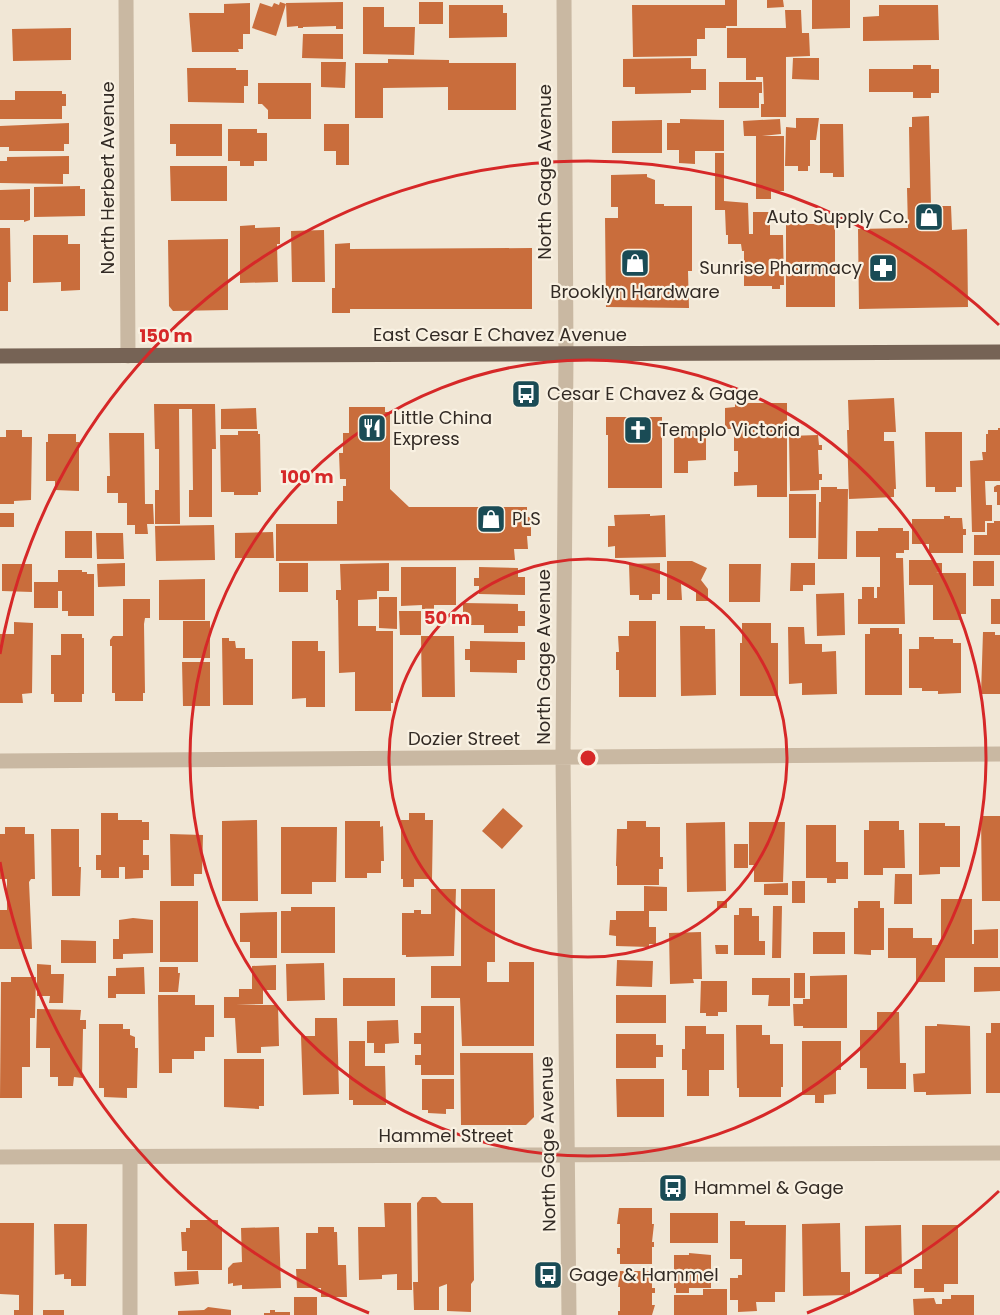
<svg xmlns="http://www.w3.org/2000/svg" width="1000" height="1315" viewBox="0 0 1000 1315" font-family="Poppins,sans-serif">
<rect width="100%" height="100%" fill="#f1e7d6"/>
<path fill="#c96d3c" d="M725,0H737V26H726V28H705V39H697V56L633,57L632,5H725Z
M767,0H783L784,7L767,8Z
M812,0H850V28L812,29Z
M280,2L286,4L276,36L252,28L260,3L272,7L274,3L279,5Z
M343,2V29H336V26L303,27V28H298V26L287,27L286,3Z
M419,2H443V24H419Z
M250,3V34H243V49H238L239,52H192L189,13H224V4Z
M449,5H503V13H507V37L449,38Z
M879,5H938L939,40L863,41V17L879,16Z
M363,7H384V27H415L414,55L363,54Z
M785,10H801L802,33H809L810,56L786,57V117H761V104H764L763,77H756V80H746V58H727V28H786Z
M71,28V60L13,61L12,29Z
M303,34H343V59L302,58Z
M691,58V69H706V90H691V93L635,94V87H623V59Z
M793,58H819V80L792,79Z
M388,59L449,60V63H516V110H448V87L383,88V118H355V63H388Z
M321,62H346L345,88L321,87Z
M913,65H931V69H939V93H931V98H913V92H869V69H913Z
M187,68H236V70H248V86H244V103L188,102Z
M719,82H762V93H759V108H719Z
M258,83H311V119H268V110L262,104H258Z
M15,91H62V94H66V106H62V119H0V100H15Z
M929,116L931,206H951L952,230L967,229L968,307L859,309L858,229L908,228L907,188H910L909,127H912V117Z
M796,118H819L816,140H810V166H808V171H798V166H785L786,127L796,128Z
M680,119L724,120V151H695V164L679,163V150H667V123H680Z
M780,119L781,134L762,136H784V191H771V199H756V136H744L743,121Z
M662,120V153H612V121Z
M69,123V144H64V151H9V147H0V126Z
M170,124H222V156H176V144H170Z
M324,124H349V165H336V151H324Z
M820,124H843L844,177H833V173H820Z
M228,129H257V133H267V161H254V166H240V161H228Z
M715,153H724V201L748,203L749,234H753V212H770V235H783L784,285H780V289H772V286H744V251H742L741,244H728V235H726L725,210H715Z
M69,156V174H63V184L0,183V161H7V157Z
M170,166H227V201H171Z
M647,174V177L655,180V204H664V206H692V271H688L689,308L606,307L605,218H618V207H611V175Z
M80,186V189H85V216L34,217V187Z
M30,189V220L24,222V220H0V190Z
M786,224H835V307H786Z
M255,225V228L280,227V244H277L278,282L240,283V226Z
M0,228H10L11,282H8V311H0Z
M324,230L325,282H292L291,231Z
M33,235H68V244H80V290L61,291V282L33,283Z
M228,239V310L173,311L169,306L168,240Z
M350,243V249L532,248V309H350V313H332V288H335V244Z
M894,398L896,432H884V441H894L896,489H894V497L849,499L847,430H849L848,400Z
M735,403H787V497H757V485L734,486V472H738V451H734V429H725V408L735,407Z
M154,404H215L216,449H212V517H189V490H193L192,409H179L180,524H155V490H159V449H155Z
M349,407H385V412H390V489L409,507H527V517H531V536H527L528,549H514L515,560L276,561V524H337V501H343V486H346V479H340L339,453H343V433H349Z
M256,408L257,429H221V409Z
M606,417H662V488H608V435H606Z
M998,428H1000V481H985L986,505H992V521H985V532H972L970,461L983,460L982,452H986V434H988V430H998Z
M6,430H22V437H32L31,500L14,501V504H0V437H6Z
M238,431H258V434H260L261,492H258V495H234V492H221L220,435H238Z
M674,431H706V460L688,461V473H674Z
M925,432H962V487H956V492H935V487H926Z
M109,433H144L145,504H153L154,524H147L148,534H135V525H127V503H118V493H107V476H110Z
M48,434H76V442H79V491L55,490V481H46V442H48Z
M818,435L819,445H822V450H818L819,474H822V480H819V490L790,491L789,436Z
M997,485H1000V505H997V492H994V487Z
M821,487H837V489H848L847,559H818L819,502H821Z
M789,494H816V538H789Z
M0,513H14V527H0Z
M650,514V516L665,515L666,557L615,558V546L608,547V526H615L614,515Z
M944,516H950V518H962L963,529H966V535H963V553H929V544H912V519H944Z
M994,521H1000V555H974V535H987V523H994Z
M214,525L215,560L156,561L155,526Z
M878,528H903V531H909V550H904V553H896V558H903L905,624H858V599H862V587H874V598H877V587H880V557H856V531H878Z
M65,531H92V558H65Z
M273,532L274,558H235V533Z
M96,533H123L124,559H97Z
M909,560H934V563H942V572L936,573H966V614H961V620H933V585H909Z
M667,561H692L707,568L701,580L708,589V601H696V592L681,584L682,600H667Z
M973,561H994V586H973Z
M125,563V586L98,587L97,564Z
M279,563H308V592H279Z
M389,563V591H377V599L358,600V626H376V631H393V703H391V711H355V672L339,673L338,600H336V590H341L340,564Z
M660,563V594H652V600H639V595H630L629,564Z
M791,563H815V585H803V591H790Z
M2,564H32V592L2,591Z
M729,564H761L760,602H729Z
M401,567H456V605H434V609H422V605L401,606Z
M479,567L518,568V577H525V595L479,594V586H474V578H479Z
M58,570H82V572H87V574H94V616H68V611H62V591H58V608H34V582H58Z
M205,579V620H159V580Z
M844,593L845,635L817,636L816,594Z
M379,597H397V629L379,628Z
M123,599H150V618H145L144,624L145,693H143V701H115V693H112V646H110V640L113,636H123Z
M991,599H1000V624H991Z
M463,603L518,604V611H525V626H518V633H484V625H463Z
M399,611H421V635H400Z
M183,621H210V658H183Z
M629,621H656V697H619V670H616V652H619L618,636H629Z
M14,622L33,623L32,693L22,694L23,703H0V634H14Z
M742,623H771V643H778V696H740V643H742Z
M680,626H705V629H715L716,695L681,696Z
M788,627H804L805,644H822V652L836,651L837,694L802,695V683L789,684Z
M870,628H899V634H902V695H865V634H870Z
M983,632H995V635H1000V694H981Z
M61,634H82V638H84V694H82V702H54V694H51V655H61Z
M421,636H454L455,697H422Z
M919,637H934V639H953V643H961V693L938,694V691H922V688H909V649H919Z
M222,638H229V641H235L236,648H245V659H253V705H223Z
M292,641H318V651H325V707H306V698L292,699Z
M470,641L525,642V660H517V673L470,672V660H465V649H470Z
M182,662H210V706H183Z
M503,808L523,826L502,849L482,831Z
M101,813H118V820H142V822H149V840H143V855H149V870H143V878L125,879V867H119V878H101V870H96V855H101Z
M409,813H425V820H433L432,879H414V887H403V879H401V820H409Z
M981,816H1000V901H982Z
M257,820L258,901H222V821Z
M345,821H380V827L383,826L384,861H381V873H367V878H345Z
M627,821H646V827H660V857H663V869H659V885H617V866H616L617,829H627Z
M869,821H899V830H904L905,868H883V875H864V830H869Z
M725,822L726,891L687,892L686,823Z
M749,822H785L783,882H754V865H749Z
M919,823H945V826H960V867H940V874L919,875Z
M806,825H836V862H848V879H836V883H827V878H806Z
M5,827H25V834H34L35,879H31L29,882L32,949H0V910H7V879H0V834H5Z
M281,827H337L336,882H312V894H281Z
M51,829H79V867H81L80,896H52Z
M170,834L203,835L202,874H194V886H171Z
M734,844H748V868H734Z
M895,874H912V904H894Z
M792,881H805V903H792Z
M788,883V895H764V884Z
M644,886L667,887V911H649V927H656V944H649V947L616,946V936L609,935L610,920H616V911H644Z
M431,889H456L454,956L406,957V955H402V913H414V910H421V914H431Z
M461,889H495V962H487V982H509V962H534V1046H462L460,998H431V966H461Z
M941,899H972V944H974V930L998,929V958H945V982H916V958H888V928H913V938H932V945H941Z
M160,901H198V962H160Z
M717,901H727V908H717Z
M858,901H880V908H884V950H871V955L854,954V908H858Z
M773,906H782L781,958H772Z
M291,907H335V953H281V911H291Z
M739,908H752V916H759V941H765V955H734V915H739Z
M277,912V958H250V942H240V913Z
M133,918L153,920V953L123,954V959H113V939H119V920Z
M701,932L702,979H693L694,983L670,984L669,933Z
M813,932H845V954H813Z
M61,940L96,941V963H61Z
M715,945H728V954H716Z
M617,960L653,961L652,987L616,986Z
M324,963L325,1000L287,1001L286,964Z
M37,964L51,965V974H64L63,1003H49L50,996H37Z
M276,965V990H263V1004L236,1005H278L279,1046L261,1047V1053H237L235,1018H224V997H239V989H252V966Z
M144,967L145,994H116V998H108V976H116V968Z
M159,967H178V973H180L178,992H159Z
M974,967H1000V991L974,992Z
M794,973H805V998H794Z
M847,975V1028H803V1026H794L793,1004H803V999H810V976Z
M11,977H36L35,1018H30V1067H22V1098H0L1,982H11Z
M343,978H395V1006H343Z
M752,978H790V1006H768L769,995H752Z
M701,981H727V1012H718V1016H706V1013H700Z
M158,995H195V1005H214V1037H205V1051H194V1059H172V1073H159Z
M616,995H666V1023H616Z
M421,1006H454V1075H421V1065H415V1055H421V1044H414V1033H421Z
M37,1009L81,1010L80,1020H86V1029H83L82,1078L74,1077L73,1086H58V1077H50V1048H36Z
M877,1012H899L900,1063H906V1089H867V1068H860V1030H877Z
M315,1018H337L339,1094L303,1095L301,1036H315Z
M398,1020L399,1043L385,1044V1053H374V1043H367V1021Z
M991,1023H1000V1093H986V1033H991Z
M99,1024H123V1029H130V1035L135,1037V1048H138L137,1088H127V1098L104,1097V1088H99Z
M937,1024L970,1026L971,1094L926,1095V1092H914L913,1074L925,1073V1026H937Z
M736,1025H762V1035H770V1044H783V1087H781V1097H739V1088H737Z
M685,1026H706V1034H724V1070H709V1096H687V1070H682V1049H685Z
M616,1034H656V1045H663V1057H656V1068H616Z
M349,1041H365V1066H385L386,1105H353V1100H349Z
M802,1041H841V1070H836V1094L824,1095V1103H815V1095H802Z
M460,1053H533L534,1117L526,1125H461Z
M224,1059H264V1106H259V1109L224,1107Z
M422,1079H454V1109H446V1114L428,1113V1110H422Z
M616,1079H664V1117H617Z
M422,1197H436L442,1203H473L474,1280L471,1284V1312L447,1311V1284L439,1287V1310H414L413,1282H418L417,1203Z
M384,1203H411L412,1290H397V1274L382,1275V1279L359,1280L358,1227H385Z
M619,1208H652V1224H654L652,1242H654V1247H652V1264H620V1254H617V1248H620V1224H617Z
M670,1213H718V1243H670Z
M190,1220H218V1227H222V1270H187V1251H182L181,1232H186V1228H190Z
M730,1221H745V1225H786L785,1292H775V1302H756L757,1311L738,1312V1300H730V1278H738V1275H742V1259H730Z
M0,1223H34L33,1315H14V1310H19V1295L0,1294Z
M840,1223L841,1272H850V1295L803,1296L802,1224Z
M54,1224H87L86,1286H71V1279H64V1274L55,1275Z
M901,1225L902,1274H888V1277H879V1274H865V1226Z
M922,1225H958V1284H944V1292H924V1288H914V1269H922Z
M279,1227L281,1288L242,1289V1285L233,1286V1283L228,1284V1268L233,1263L242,1262L241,1228Z
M318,1227H334V1232H337L338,1265H346L347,1297H321V1288H297L296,1269H306V1233H318Z
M689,1253L711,1255V1288H689V1293H676V1288H674V1255H689Z
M198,1271L199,1284L175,1286L174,1272Z
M620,1271H652V1288H655V1293H652V1305H655L652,1315H618V1311H620V1287H618Z
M703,1289H727V1315H674V1295H703Z
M951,1295H974V1315H914L913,1299L934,1298L936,1304H942V1299H951Z
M294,1297H317V1315H294Z
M208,1307L231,1310V1315H178V1311L204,1310Z
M43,1310H64V1315H43Z
M270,1310H275V1312H290V1315H264V1313H270Z"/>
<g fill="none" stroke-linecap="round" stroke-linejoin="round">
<path stroke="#c9b8a2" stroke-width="15" d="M126,0L128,356
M564,0L566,354L563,757L569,1315
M0,761L1000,754
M0,1157L1000,1153
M130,1157V1315"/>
<path stroke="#766355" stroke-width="15" d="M0,356L1000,352"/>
</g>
<g fill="none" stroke="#d62828" stroke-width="3">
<circle cx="588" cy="758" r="199"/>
<circle cx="588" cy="758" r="398"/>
<path d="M999 1191A597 597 0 0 1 807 1313M369 1313A597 597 0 0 1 0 862M0 654A597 597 0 0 1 999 325"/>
</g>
<defs>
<g id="shop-square" transform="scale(1.5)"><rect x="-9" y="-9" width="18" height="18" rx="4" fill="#1a4b55" stroke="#f9f1e2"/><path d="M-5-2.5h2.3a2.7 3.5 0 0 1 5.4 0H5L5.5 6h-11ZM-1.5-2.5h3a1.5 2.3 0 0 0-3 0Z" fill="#fff"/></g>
<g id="pharmacy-square" transform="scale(1.5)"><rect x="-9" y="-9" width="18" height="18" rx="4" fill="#1a4b55" stroke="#f9f1e2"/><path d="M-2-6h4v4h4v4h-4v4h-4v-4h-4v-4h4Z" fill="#fff"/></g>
<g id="bus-square" transform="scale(1.5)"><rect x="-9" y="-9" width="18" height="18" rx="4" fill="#1a4b55" stroke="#f9f1e2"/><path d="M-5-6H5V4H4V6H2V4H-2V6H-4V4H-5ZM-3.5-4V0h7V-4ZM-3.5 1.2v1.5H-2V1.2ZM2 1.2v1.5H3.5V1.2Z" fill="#fff"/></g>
<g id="restaurant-square" transform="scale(1.5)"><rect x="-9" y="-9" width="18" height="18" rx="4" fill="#1a4b55" stroke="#f9f1e2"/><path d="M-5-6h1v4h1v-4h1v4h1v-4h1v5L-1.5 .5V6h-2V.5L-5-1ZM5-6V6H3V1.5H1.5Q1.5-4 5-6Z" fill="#fff"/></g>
<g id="church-square" transform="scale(1.5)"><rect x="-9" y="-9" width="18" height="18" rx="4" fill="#1a4b55" stroke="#f9f1e2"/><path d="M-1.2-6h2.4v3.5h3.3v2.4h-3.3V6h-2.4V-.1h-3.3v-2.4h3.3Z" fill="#fff"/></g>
</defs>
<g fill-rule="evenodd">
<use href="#shop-square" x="929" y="217"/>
<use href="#shop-square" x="635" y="263"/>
<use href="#pharmacy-square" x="883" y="268"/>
<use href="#bus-square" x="526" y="394"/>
<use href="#restaurant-square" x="372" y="428"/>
<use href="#church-square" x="638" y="430"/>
<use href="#shop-square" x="491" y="519"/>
<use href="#bus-square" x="673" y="1188"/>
<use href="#bus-square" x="548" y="1275"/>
</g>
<g text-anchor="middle" stroke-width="4.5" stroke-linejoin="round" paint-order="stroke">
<g font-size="18" fill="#332b25" stroke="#f9f1e2">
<text transform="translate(545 172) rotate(-90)" y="6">North Gage Avenue</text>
<text transform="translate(108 178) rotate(-90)" y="6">North Herbert Avenue</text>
<text x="500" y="341">East Cesar E Chavez Avenue</text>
<text transform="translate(544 657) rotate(-90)" y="6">North Gage Avenue</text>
<text x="464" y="745">Dozier Street</text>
<text x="446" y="1142">Hammel Street</text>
<text transform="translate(548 1144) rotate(-91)" y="6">North Gage Avenue</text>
</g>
<g font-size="18" fill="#332b25" stroke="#f9f1e2" text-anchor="start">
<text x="908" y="223" text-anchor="end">Auto Supply Co.</text>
<text x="862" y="274" text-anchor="end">Sunrise Pharmacy</text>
<text x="635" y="298" text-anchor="middle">Brooklyn Hardware</text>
<text x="547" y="400">Cesar E Chavez &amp; Gage</text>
<text x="393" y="424">Little China<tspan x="393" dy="21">Express</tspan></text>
<text x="659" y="436">Templo Victoria</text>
<text x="512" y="525">PLS</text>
<text x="694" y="1194">Hammel &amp; Gage</text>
<text x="569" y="1281">Gage &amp; Hammel</text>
</g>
</g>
<circle cx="588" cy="758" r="9" fill="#d62828" stroke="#f9f1e2" stroke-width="3"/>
<g font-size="18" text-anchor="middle" font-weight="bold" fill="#d62828" stroke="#f9f1e2" stroke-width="4.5" stroke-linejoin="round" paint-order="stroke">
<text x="166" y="342">150 m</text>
<text x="307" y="483">100 m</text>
<text x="447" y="624">50 m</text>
</g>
</svg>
